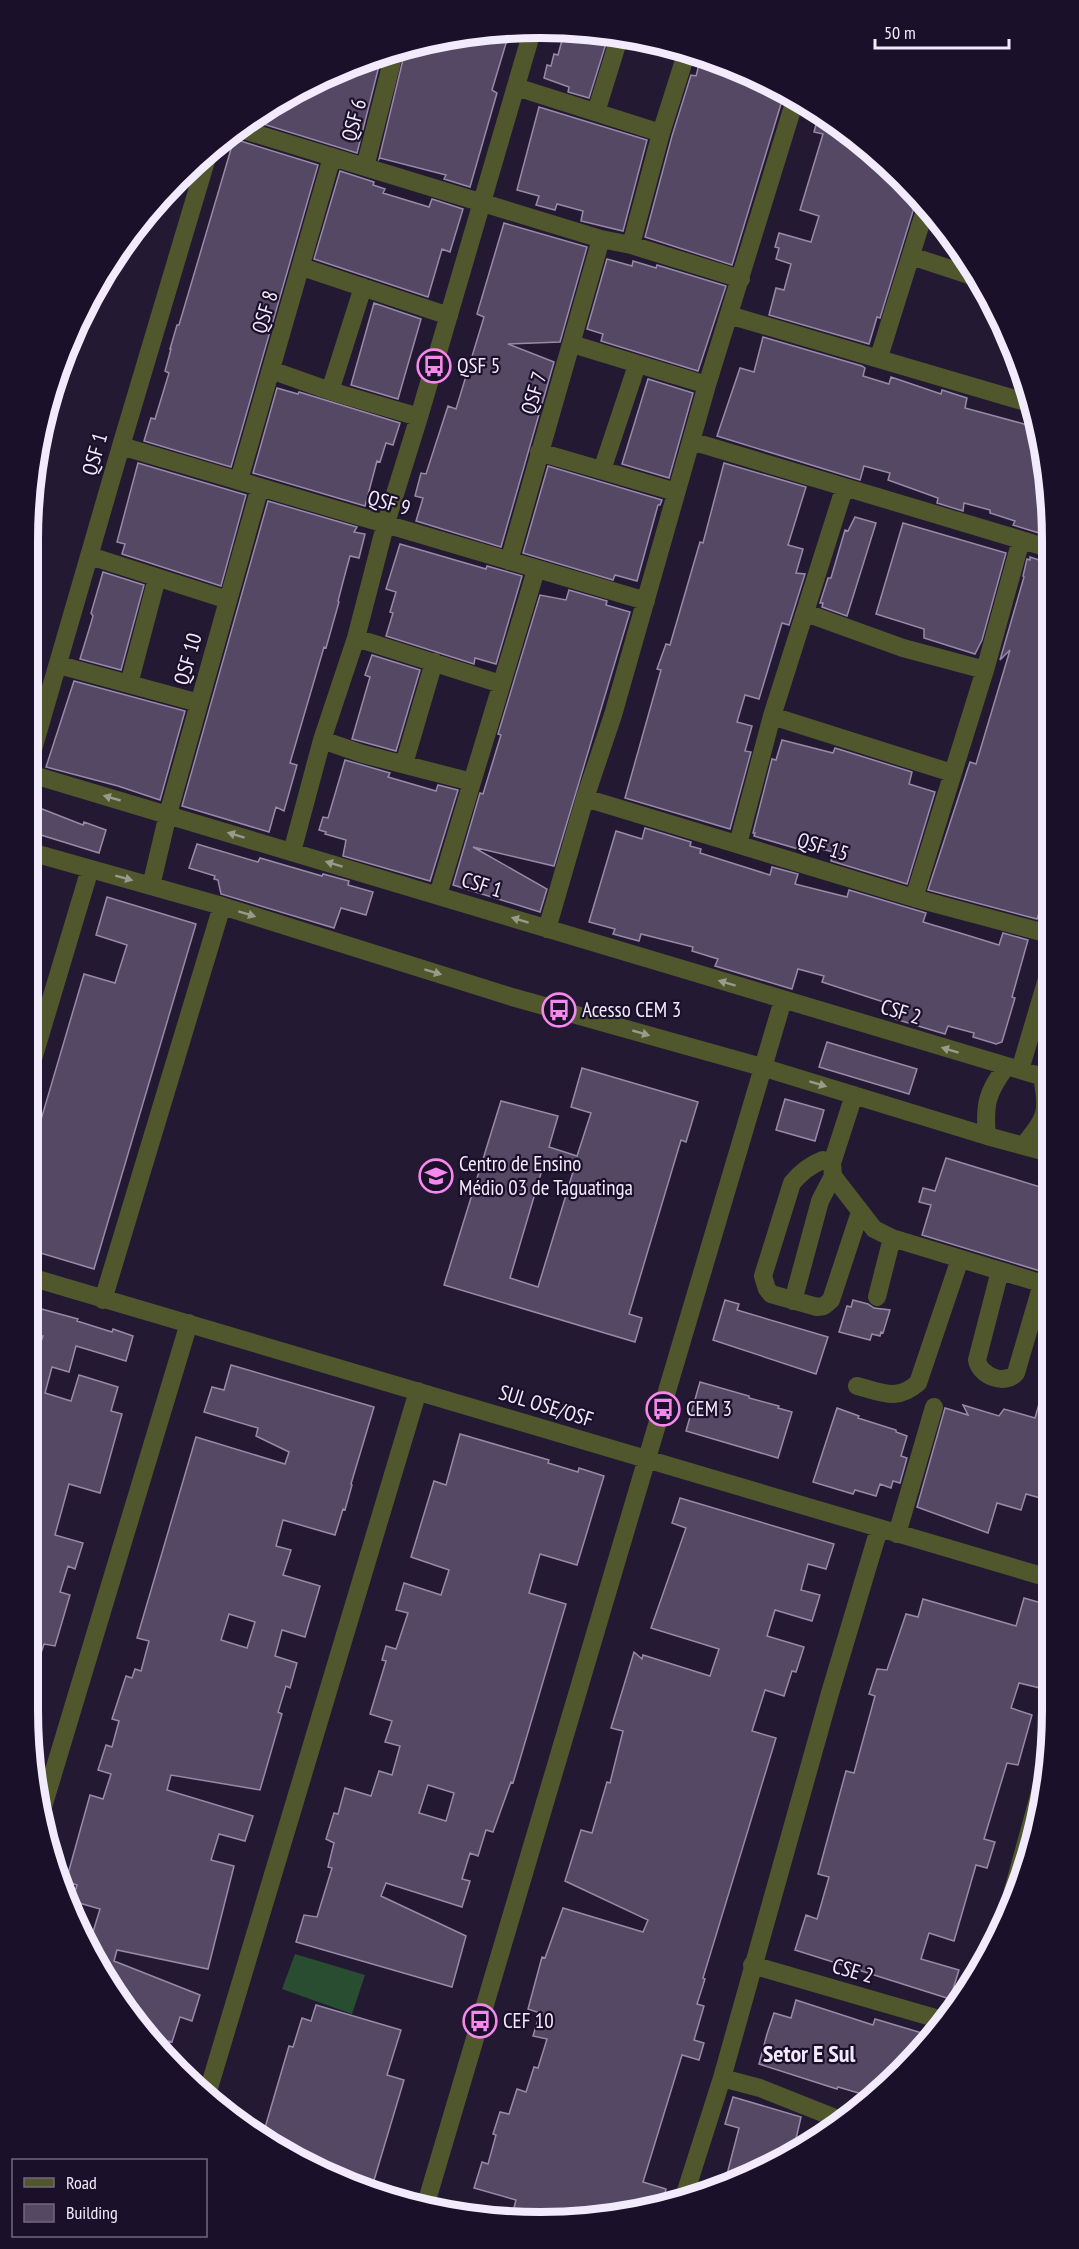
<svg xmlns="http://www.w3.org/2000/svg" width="1079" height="2249" viewBox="0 0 1079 2249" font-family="'PT Sans Narrow',sans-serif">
<rect width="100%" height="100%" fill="#241933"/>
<path fill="#284d30" d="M295,1954L365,1975L352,2014L282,1989Z"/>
<path fill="#554865" stroke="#9889a9" stroke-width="1.5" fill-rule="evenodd" d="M565,29L609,34L589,98L568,92L569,87L544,78L547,65L551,66L554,54L558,55Z
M510,30L492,90L497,93L470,187L444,179L446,175L380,158L379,159L406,47L440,37Z
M382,54L357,153L247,119L255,113L344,66Z
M701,57L737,66L784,94L732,265L645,237L672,136L691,75L696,76Z
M539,107L647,140L623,231L581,221L583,211L557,204L555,210L536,205L539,196L517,190Z
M819,114L852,133L917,198L880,318L877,317L869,344L769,315L776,288L784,290L791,264L776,259L779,248L775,247L779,233L811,242L819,216L800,210L823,134L814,132Z
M234,139L318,165L231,467L144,441L151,418L155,419L169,373L165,371L171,349H170L177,325H179Z
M340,171L374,182L373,185L385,189L383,193L429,207L432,199L463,209L450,252L442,249L428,297L314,259Z
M504,223L587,247L560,342L508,344L554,362L501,547L416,521L423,498L415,496L421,473L426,474L448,406L456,409L484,317L477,314Z
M607,259L632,266L633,261L656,268L657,265L726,286L698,371L601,341L603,334L587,329Z
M374,303L421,319L398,399L351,385Z
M763,337L862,366L865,368L863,376L889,384L891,377L941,394L942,390L967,398L965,408L1035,427L1048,472V523L1043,521L1039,533L1013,525L1015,521L990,513V510L964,503L963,511L937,503L938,498L888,480L890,473L864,466L860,480L717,436L740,368L754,372Z
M648,379L693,393L669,478L622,464Z
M277,388L298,394L299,392L400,423L393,445L386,443L380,462L377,461L365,506L253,473Z
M138,463L246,495L221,586L122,554L125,544L117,542Z
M724,463L806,487L788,545L803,549L796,573L805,574L789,625L782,623L759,699L745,695L737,722L752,726L745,751L751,752L730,829L625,798L661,670L657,669L666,644L670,645L700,542L703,543Z
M548,466L662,500L660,505H658L637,581L615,575L613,580L523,553Z
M268,501L357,527L354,532L365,534L359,558L350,556L344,578L338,601L339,602L326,648L324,647L290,763L297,765L284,811L276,807L269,832L182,806Z
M855,517L876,523L847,616L822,607L823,603H820L828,578H831L845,530L848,531Z
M903,523L1006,553L982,640L975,654L924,638V629L876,614Z
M400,544L486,569L487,566L522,576L496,664L475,658L474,664L386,636L393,613L390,612L396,592L386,589Z
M1030,557L1048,563L1049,825L1044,840L1049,841V885L1037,919L928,890L970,762L976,764L1010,650L1000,660L1024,577L1023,576L1027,559L1030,560Z
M103,572L144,585L121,670L80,659L91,623L93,616L91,613Z
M569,590L607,601L606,605L630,612L554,866L473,847L547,889L540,912L453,885L480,793L483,794L501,735L498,734L540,595L566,600Z
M372,655L420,670L396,751L352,739L370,677L365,675Z
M74,681L185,711L160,800L118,786L46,767Z
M782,740L833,753L835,748L912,772L909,784L935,792L907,884L831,861L833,852L807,845L805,851L754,836L755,833H753L772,759L776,760Z
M345,760L390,773L388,777L436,791L438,785L458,790L430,881L343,856L346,840L325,834L326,832L319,830L323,817L328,818Z
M37,807L83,825L84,822L106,830L99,853L28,831Z
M645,828L691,842L690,846L701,849L700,853L770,875L772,867L798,874L795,884L847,897L849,890L926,913L923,922L960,933L999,945L1003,933L1028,940L1012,997L1015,998L1002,1042L996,1044L973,1037L974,1033L948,1026L945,1034L895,1019L896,1006L822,982L824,976L798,969L792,989L715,966L718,959L692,951L693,947L641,934L639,941L613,934L615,929L589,922L616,831L642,839Z
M197,844L258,862L260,858L322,876L323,874L349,881L348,885L373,892L366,915L341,908L334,928L221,894L218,880L214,879L215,876L189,868Z
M107,897L196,924L94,1269L27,1249V1167L84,974L115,983L127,945L96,935Z
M827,1042L917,1069L909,1094L819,1067Z
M582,1068L698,1102L686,1142L681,1140L629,1314L642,1318L635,1342L444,1285L501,1101L558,1116L549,1147L577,1156L591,1113L571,1107ZM544,1163L573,1172L538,1287L510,1278Z
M785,1099L824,1110L815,1141L776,1130Z
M946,1158L1050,1190V1274L922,1235L931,1205L919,1202L923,1188L935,1191Z
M725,1300L739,1304L737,1310L828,1337L816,1374L713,1340Z
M853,1300L868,1304L874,1308L890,1310L883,1333L881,1332L880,1336L872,1334L870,1340L839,1332L847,1306L851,1307Z
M27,1305L67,1316L78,1319L77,1321L112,1332L113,1329L133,1336L126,1361L76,1346L69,1372L52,1367L45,1393L71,1401L79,1375L118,1387L111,1411L122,1414L100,1493L69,1484L55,1535L83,1543L75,1569L68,1566L60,1592L70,1595L55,1646L44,1644L30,1687H27V1413L33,1389L27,1388V1374L31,1361L34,1362L43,1336L27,1331Z
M231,1365L374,1407L351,1484L352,1485L345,1510L343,1509L335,1535L283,1520L276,1546L291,1550L283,1575L320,1586L305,1637L282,1630L275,1656L297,1663L290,1688L286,1686L278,1712L282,1714L260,1790L171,1775L167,1790L253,1816L245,1841L219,1834L211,1860L234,1866L208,1969L117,1950L114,1961L200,1995L192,2021L180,2017L172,2042L169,2041L165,2056L133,2022L90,1942L100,1909L72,1901L77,1885L66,1881L90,1795L103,1799L111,1774L98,1770L106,1745L112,1747L119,1721L112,1719L126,1676L132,1678L135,1669L141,1671L149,1641L137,1638L196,1437L285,1464L289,1452L256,1436L258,1428L204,1412L212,1387L224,1390ZM229,1614L255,1622L247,1648L221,1640Z
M1047,1376L1051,1377V1501L1026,1494L1021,1510L997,1503L988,1533L917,1507L945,1408L968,1415L963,1405L999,1416L1004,1409L1035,1418Z
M700,1382L749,1396V1398L779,1406L778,1408L792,1412L778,1458L686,1431Z
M837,1408L859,1416L858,1418L896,1430V1432L907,1436L901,1456L907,1458L900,1483L893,1481L891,1488L880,1484L876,1496L855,1490L853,1494L813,1482Z
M460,1434L549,1460L548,1463L578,1472L579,1468L604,1476L577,1565L540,1554L529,1593L566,1604L513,1783L511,1782L493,1832L486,1830L478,1856L470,1853L462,1879L470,1881L462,1907L386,1883L381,1896L466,1936L452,1987L296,1942L304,1915L317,1917L332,1868L328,1867L334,1843L326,1839L334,1813L338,1814L345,1788L371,1796L379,1771L392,1775L400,1746L385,1742L392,1721L370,1714L386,1661L382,1660L386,1646L396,1649L408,1613L396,1610L404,1583L441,1595L449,1570L411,1557L434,1481L446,1485ZM428,1785L454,1793L446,1821L419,1813Z
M680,1498L834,1544L826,1569L808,1564L801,1590L820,1595L812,1621L775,1610L767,1636L804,1647L796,1672L792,1671L784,1696L765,1690L752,1731L776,1738L703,1978L705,1979L697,2004L704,2006L694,2040L704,2043L699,2060L682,2055L643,2182L666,2189L663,2201L606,2218L512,2215L516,2200L474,2188L482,2162L488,2164L496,2135L493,2134L500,2112L509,2114L517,2089L526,2092L534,2067L538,2068L547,2039L533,2036L540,2013L528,2009L542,1957L545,1958L563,1908L643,1932L648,1920L565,1881L581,1830L592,1833L607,1782L610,1783L623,1731L611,1728L634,1652L642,1659L643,1655L710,1676L719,1649L651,1628L686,1528L672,1523Z
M1024,1598L1052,1606V1645L1040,1688L1019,1683L1011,1708L1032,1715L1018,1765L1007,1763L984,1839L995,1842L987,1868L976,1865L954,1941L929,1933L921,1959L959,1970L950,1999L795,1950L806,1915L817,1919L829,1877L818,1874L846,1771L854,1773L875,1696L869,1694L877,1669L887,1670L906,1614L918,1617L923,1599L1016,1626Z
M796,2000L873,2025L875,2019L932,2036L925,2048L872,2097L838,2087L837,2089L759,2064L767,2034L774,2013L791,2018Z
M316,2005L401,2030L387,2075L404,2080L372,2187L283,2153L262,2138L289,2046L293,2047L302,2018L311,2021Z
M733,2097L801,2117L793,2152L766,2169L725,2182L739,2128L725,2124Z"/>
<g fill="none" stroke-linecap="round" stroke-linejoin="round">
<path stroke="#50572c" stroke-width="18" d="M516,87L661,133
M596,112L620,35
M237,128L601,239L631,245L741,279
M365,167L395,50
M631,245L661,133L687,51
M911,256L975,277
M302,267L449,316
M729,315L1029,403
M572,344L707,385
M879,357L926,207
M271,370L330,391L419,417
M330,391L363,287
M691,441L1048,548
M121,446L646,601
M539,452L676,492
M602,470L637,365
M239,480L332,157
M90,556L228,600
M509,561L601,239
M806,613L903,648L985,670
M356,638L501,684
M59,665L199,703
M129,684L157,578
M772,716L952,773
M322,740L363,754L472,782
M404,764L434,662
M27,770L121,446L209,151
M27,773L1050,1079
M585,798L914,898L1049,934
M738,844L772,716L844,489
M27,851L222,906L512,997L762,1067L987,1136L1050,1153
M292,852L322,740L356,638L385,526L419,417L533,28
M151,886L168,814L260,487
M438,895L536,570
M914,898L985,670L1021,540
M547,929L585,798L613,715L707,385L795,100
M1020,1070L1049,972
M27,1079L90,869
M854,1095L832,1163L833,1176L874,1229L892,1238L1050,1286
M987,1136C984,1105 987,1092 1006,1067
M1024,1145C1046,1117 1049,1113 1042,1077
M832,1163L823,1160C810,1165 801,1172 792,1183L763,1276L767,1289L771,1294L817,1307L824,1306L831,1300L860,1212
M1000,1271L977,1360C980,1376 1005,1386 1016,1373L1042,1284
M27,1276L1052,1579
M877,1297L892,1238
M103,1300L222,906
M793,1301L820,1201L833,1176
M857,1386C882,1392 896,1402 918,1383L960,1259
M897,1534L934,1407
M43,1807L189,1323
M1006,1916L1046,1770
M752,1965L942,2020
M722,2078L760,2088L843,2121
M206,2098L418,1391
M685,2194L722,2078L830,1693L879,1529
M425,2207L783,1000"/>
</g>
<defs><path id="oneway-solid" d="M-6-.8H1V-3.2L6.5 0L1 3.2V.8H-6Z" transform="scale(1.5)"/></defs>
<g fill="#999a8a">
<use href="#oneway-solid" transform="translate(112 798) rotate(-164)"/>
<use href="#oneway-solid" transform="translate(236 835) rotate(-163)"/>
<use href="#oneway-solid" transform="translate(334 864) rotate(-163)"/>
<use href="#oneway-solid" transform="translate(124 878) rotate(15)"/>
<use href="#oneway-solid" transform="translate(247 914) rotate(17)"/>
<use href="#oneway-solid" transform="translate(520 920) rotate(-163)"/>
<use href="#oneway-solid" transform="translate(433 972) rotate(17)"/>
<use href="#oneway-solid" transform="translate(727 983) rotate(-163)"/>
<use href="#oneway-solid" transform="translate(641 1033) rotate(16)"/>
<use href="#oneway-solid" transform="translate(950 1050) rotate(-163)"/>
<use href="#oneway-solid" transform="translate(818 1084) rotate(17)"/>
</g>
<defs>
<g id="bus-ring" transform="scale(1.725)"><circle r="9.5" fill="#1b1029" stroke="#f688ed" stroke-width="1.5"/><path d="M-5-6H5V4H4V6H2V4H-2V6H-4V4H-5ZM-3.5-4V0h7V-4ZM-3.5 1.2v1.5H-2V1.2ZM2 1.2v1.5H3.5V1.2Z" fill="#f688ed"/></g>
<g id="school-ring" transform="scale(1.725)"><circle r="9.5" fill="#1b1029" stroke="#f688ed" stroke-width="1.5"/><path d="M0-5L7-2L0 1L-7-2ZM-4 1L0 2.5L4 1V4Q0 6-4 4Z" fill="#f688ed"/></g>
</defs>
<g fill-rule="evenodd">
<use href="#bus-ring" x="434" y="366"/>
<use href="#bus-ring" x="559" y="1010"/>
<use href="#school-ring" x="436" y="1176"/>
<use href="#bus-ring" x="663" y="1409"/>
<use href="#bus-ring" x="480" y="2021"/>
</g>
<g text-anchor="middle" stroke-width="4.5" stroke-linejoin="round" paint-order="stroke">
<g font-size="21" fill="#f2ebfd" stroke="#1b1029">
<text transform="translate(354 120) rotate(-75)" y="7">QSF 6</text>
<text transform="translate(265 312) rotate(-73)" y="7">QSF 8</text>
<text transform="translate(534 393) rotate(-73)" y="7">QSF 7</text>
<text transform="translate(95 454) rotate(-74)" y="7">QSF 1</text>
<text transform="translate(389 503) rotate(16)" y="7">QSF 9</text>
<text transform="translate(188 659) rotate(-74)" y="7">QSF 10</text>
<text transform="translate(823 847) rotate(17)" y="7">QSF 15</text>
<text transform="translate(482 885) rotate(17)" y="7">CSF 1</text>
<text transform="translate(901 1012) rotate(17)" y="7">CSF 2</text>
<text transform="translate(546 1406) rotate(17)" y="7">SUL OSE/OSF</text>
<text transform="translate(853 1971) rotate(16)" y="7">CSE 2</text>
</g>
<g font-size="21" fill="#f2ebfd" stroke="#1b1029" text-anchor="start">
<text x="457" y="373">QSF 5</text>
<text x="582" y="1017">Acesso CEM 3</text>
<text x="459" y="1171">Centro de Ensino<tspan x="459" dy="24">Médio 03 de Taguatinga</tspan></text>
<text x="686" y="1416">CEM 3</text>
<text x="503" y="2028">CEF 10</text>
</g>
<g font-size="24" font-weight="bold" fill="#f2ebfd" stroke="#1b1029">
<text x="809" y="2062">Setor E Sul</text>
</g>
</g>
<path d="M0 0H1079V2249H0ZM540 38H540A502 502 0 0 1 1042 540V1710A502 502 0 0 1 540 2212H540A502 502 0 0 1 38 1710V540A502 502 0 0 1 540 38Z" fill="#1b1029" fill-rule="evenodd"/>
<path fill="none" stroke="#f2ebfd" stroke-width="8" d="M540 38H540A502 502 0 0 1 1042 540V1710A502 502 0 0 1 540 2212H540A502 502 0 0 1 38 1710V540A502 502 0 0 1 540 38Z"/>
<rect x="12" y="2159" width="195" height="78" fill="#1b1029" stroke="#71687e" stroke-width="1.5"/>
<rect x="24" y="2178" width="30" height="9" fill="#50572c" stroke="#71687e" stroke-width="1.5"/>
<text x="66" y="2189" font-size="18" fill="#f2ebfd">Road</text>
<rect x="24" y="2204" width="30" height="18" fill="#554865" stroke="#71687e" stroke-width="1.5"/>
<text x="66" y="2219" font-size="18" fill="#f2ebfd">Building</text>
<path d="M875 39v9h134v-9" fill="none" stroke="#f2ebfd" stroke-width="3"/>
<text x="884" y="39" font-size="18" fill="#f2ebfd" stroke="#1b1029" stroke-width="4.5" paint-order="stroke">50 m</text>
</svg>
